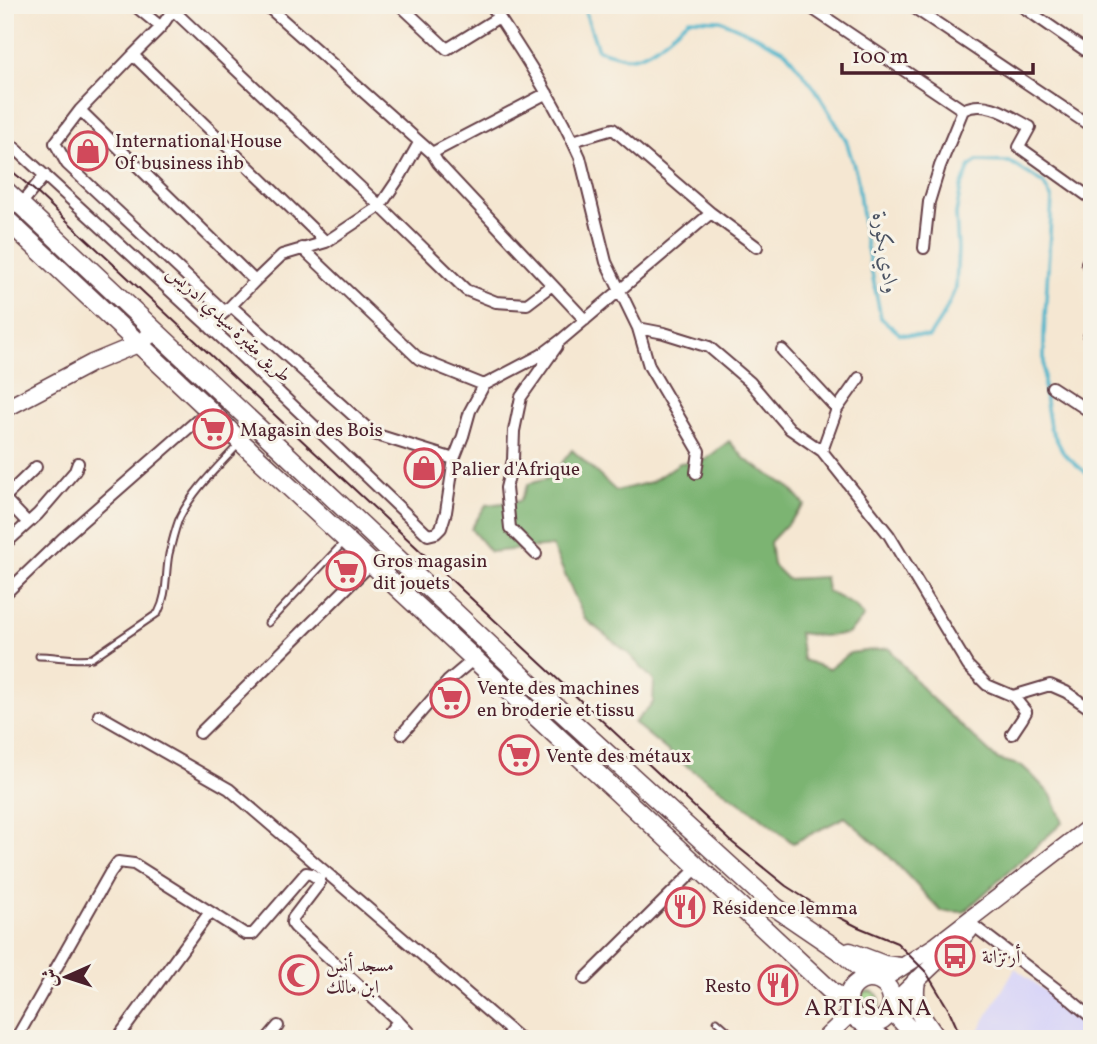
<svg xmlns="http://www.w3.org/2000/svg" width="1097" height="1044" viewBox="0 0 1097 1044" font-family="Vollkorn,Amiri,serif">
<rect width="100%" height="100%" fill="#f7f3e8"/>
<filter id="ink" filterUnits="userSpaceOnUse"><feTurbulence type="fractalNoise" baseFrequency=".0143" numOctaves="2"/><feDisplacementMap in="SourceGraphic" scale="14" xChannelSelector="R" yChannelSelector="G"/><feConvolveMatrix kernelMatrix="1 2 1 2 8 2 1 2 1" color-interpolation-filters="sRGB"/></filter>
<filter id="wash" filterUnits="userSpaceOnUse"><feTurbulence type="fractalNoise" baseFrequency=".00686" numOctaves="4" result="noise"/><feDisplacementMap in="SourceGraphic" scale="28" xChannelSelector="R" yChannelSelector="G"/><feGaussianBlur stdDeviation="1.57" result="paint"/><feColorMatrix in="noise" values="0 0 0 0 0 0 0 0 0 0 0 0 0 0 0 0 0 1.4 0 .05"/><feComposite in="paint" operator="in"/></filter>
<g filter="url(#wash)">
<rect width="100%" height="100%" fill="#f5e7d2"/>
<path fill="#d9d6f7" d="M1015,968L1092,1027V1039H982L978,1032Z"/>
<path fill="#9ad284" stroke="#727858" stroke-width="2" d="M858 1002a11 11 0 1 1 22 0a11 11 0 1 1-22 0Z"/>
<path fill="#7bb472" stroke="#626a4e" stroke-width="2" d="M729,441L746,460L789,487L805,505L770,542L773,565L787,579L825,577L827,591L855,606L864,617L848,634L822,636L799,633L803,660L829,669L850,653L889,648L927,694L997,759L1022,766L1032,775L1051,795L1063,822L964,912L941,911L889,856L845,817L793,843L757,814L681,762L634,723L653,703L654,681L628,653L585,619L552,546L490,552L471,529L486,505L520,501L528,484L550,478L572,450L616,491L651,482L680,463L705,460Z"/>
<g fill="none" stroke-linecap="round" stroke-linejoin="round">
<path stroke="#4cb4ca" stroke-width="3.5" d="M583,5L598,50C607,52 617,56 626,57C647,60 674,32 689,19L720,20L756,36L786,52L816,90L846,140L857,176L865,238L881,318L900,334L929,337L944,314L956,287L958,249L956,214L961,187L970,166L977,161L1010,162L1043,183L1052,199L1044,334V390L1050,427L1064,454L1092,478"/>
</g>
</g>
<g filter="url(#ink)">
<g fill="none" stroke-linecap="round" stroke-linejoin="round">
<g stroke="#643d44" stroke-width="9">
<path id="lane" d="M268,623L345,541
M39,656C55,656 77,661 92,658L158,613C168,594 165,575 169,554C172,543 175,528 180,517C194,489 218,467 239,444
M717,1021L737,1039"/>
</g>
<g stroke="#643d44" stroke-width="14">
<path id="street" d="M134,5L161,27L176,5
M266,5L432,153L438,163L585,320
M400,5L447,49L499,17
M491,5C523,54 556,103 580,157L606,262L638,328L649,366L699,451L696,473
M807,5L963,110C986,98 1010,116 1030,127L1019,147L1092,199
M910,5L1092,127
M1020,5L1092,55
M172,9L380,206L466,290L496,302L527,304L552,285
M161,27L133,55L326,242
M133,55L80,110L55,143L67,164L225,312
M80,110L255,281
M5,139L239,354L428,535L436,533L441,528L446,512L454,459L463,436L470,411L484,385L541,355L561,340L711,213
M573,141L613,129L711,213L757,247
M432,153L547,93
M21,204L45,175
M302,248L419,359L484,385
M924,248L929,202L940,166L963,110
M1092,255L1087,263L1092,267
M231,306L374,434L454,459
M208,326L225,312L255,281L282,255L326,242L380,206L401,175L419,143
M638,328L664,333L709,347L750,382L790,429L822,451L889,535L968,666L987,685L1013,696L1050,685L1066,692L1092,710
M1089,336L1092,338
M782,350L837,409
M1052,387L1092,413
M822,451L837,409L859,378
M5,497L36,467
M5,499L28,523
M5,544L38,514L75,471L78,463
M536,554L510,528L506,488L513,460L514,431L521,397L557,346
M5,594L62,539L209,410
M99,715L229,789L520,1039
M200,733L372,563
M402,734L448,681L474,659
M1012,734L1022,719L1026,712L1013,696
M974,926L1071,1000L1092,1018
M585,979L697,868
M5,1037L8,1039
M16,1039L110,873L118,862L134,864L245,934H253L306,873L311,874L320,880L319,884L293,918L292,923L295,927L398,1021L415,1039
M117,1039L210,912
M267,1039L278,1026
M384,1039L398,1021"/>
</g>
<g stroke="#643d44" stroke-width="19">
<path id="secondary" d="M5,409L92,363L138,344L156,331
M880,981L935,946L1092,825
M892,1004L969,931
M824,1039L851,1013"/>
</g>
<g stroke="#643d44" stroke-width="21">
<path id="primary" d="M5,190L544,696L775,907L844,954L872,979
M5,218L209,410L241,442L832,992L848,1002
M850,952L884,965L900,967
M848 1001a22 22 0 1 1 44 0a22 22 0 1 1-44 0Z
M916,981C911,1007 923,1019 937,1039
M891,1009L918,1039
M860,1020L882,1039"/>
</g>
<use href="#lane" stroke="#fff" stroke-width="5"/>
<use href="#street" stroke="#fff" stroke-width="10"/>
<use href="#secondary" stroke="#fff" stroke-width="16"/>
<use href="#primary" stroke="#fff" stroke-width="18"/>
<path stroke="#4a1f2b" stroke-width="2" d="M5,165L35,191L733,843L786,886L819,907L858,927L897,943L926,972L949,1010L962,1039"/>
</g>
</g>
<defs>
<g id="shop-ring" transform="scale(2.0125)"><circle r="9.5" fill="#f7f3e8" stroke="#d1495b" stroke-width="1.5"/><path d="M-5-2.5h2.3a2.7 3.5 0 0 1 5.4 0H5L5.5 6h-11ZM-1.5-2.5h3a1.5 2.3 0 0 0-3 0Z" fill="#d1495b"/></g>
<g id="supermarket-ring" transform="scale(2.0125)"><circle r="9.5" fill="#f7f3e8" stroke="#d1495b" stroke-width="1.5"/><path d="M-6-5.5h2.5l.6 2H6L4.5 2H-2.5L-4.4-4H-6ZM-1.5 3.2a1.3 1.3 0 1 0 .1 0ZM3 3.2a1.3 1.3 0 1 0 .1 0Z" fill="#d1495b"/></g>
<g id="restaurant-ring" transform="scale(2.0125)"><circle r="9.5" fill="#f7f3e8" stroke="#d1495b" stroke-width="1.5"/><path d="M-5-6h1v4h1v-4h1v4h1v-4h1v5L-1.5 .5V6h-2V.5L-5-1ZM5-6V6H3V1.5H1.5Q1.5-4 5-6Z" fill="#d1495b"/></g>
<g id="bus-ring" transform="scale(2.0125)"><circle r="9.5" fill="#f7f3e8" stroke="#d1495b" stroke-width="1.5"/><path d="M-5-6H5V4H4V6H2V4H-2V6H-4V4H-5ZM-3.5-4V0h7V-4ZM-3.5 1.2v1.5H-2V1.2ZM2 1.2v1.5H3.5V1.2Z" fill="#d1495b"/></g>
<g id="mosque-ring" transform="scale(2.0125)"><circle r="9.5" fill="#f7f3e8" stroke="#d1495b" stroke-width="1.5"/><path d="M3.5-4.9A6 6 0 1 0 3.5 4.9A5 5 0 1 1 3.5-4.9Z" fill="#d1495b"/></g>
</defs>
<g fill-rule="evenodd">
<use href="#shop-ring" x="88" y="151"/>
<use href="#supermarket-ring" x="213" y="429"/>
<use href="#shop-ring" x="424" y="468"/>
<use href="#supermarket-ring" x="346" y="571"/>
<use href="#supermarket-ring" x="450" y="698"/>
<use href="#supermarket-ring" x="519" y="755"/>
<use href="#restaurant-ring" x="685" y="907"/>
<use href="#bus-ring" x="955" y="956"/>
<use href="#mosque-ring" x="299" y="975"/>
<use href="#restaurant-ring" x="778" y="985"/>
</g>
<g text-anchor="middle" stroke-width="6" stroke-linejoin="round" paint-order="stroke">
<g font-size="19" fill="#4a1f2b" stroke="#f7f3e8" text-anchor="start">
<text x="115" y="147">International House<tspan x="115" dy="22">Of business ihb</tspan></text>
<text x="240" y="436">Magasin des Bois</text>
<text x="451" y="475">Palier d'Afrique</text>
<text x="373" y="567">Gros magasin<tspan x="373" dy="22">dit jouets</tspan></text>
<text x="477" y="694">Vente des machines<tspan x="477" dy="22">en broderie et tissu</tspan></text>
<text x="546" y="762">Vente des métaux</text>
<text x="712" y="914">Résidence lemma</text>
<text x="982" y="963">أرتزانة</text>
<text x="326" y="971">مسجد أنس<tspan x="326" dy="22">ابن مالك</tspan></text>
<text x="751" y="992" text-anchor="end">Resto</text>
</g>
<g font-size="19" fill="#4a1f2b" stroke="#f7f3e8">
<text transform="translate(230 323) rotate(43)" y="7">طريق مقبرة سيدي ادريس</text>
</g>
<g font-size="21" font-style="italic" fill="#4b5363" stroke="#f7f3e8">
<text transform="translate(886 253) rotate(81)" y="7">وادي بكورة</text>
</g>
<g font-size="23" letter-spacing="2" fill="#4a1f2b" stroke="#f7f3e8">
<text x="869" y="1015">ARTISANA</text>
</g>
</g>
<rect width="1097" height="1044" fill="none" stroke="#f7f3e8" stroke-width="28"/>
<g transform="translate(66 977) rotate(267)" stroke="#f7f3e8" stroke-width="5" paint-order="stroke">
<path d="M0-5L12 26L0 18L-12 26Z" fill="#4a1f2b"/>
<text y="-10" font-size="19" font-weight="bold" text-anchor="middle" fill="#4a1f2b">ش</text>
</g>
<path d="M842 63v10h191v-10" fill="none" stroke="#4a1f2b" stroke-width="3.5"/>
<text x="852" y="63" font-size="21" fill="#4a1f2b" stroke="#f7f3e8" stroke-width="5" paint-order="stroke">100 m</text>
</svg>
